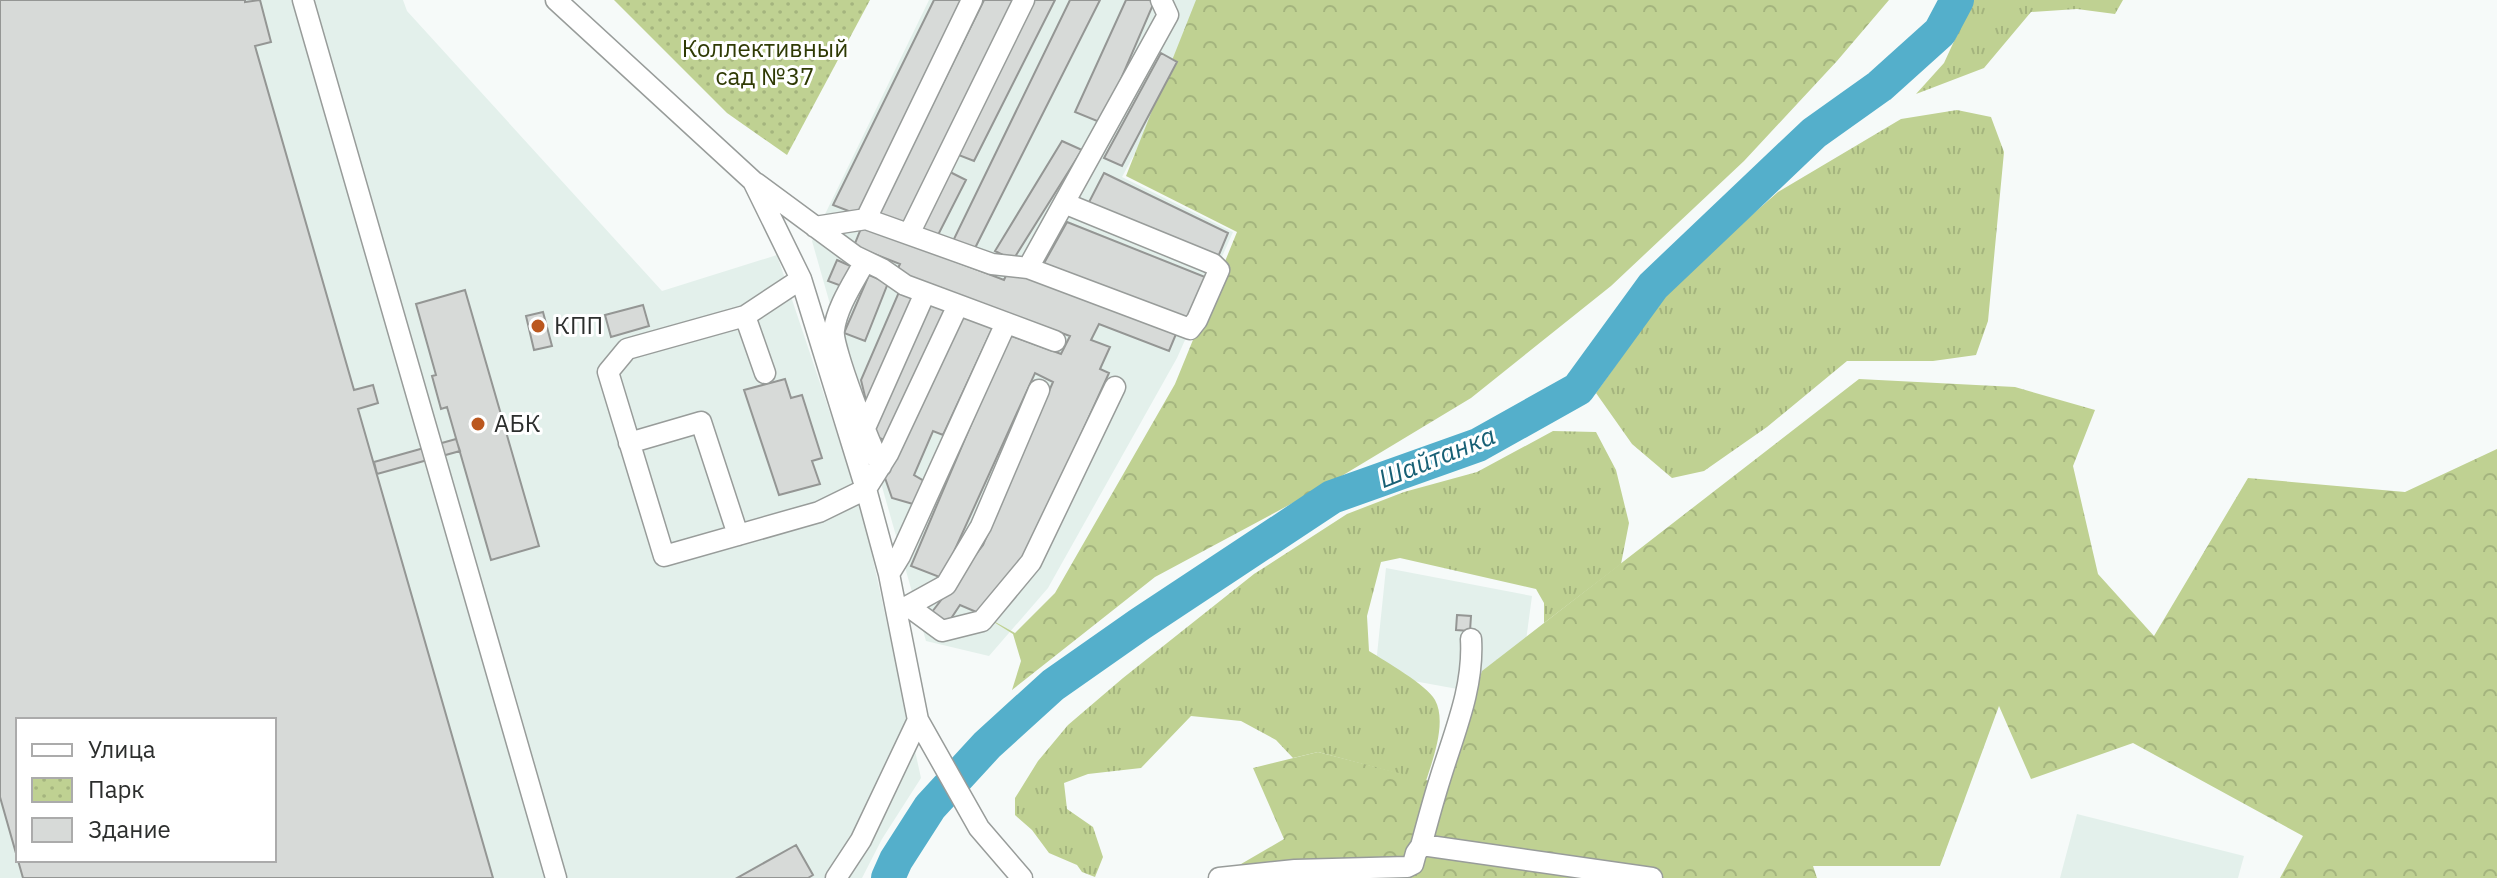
<svg xmlns="http://www.w3.org/2000/svg" width="2497" height="878" viewBox="0 0 2497 878" font-family="'IBM Plex Sans',sans-serif">
<defs>
<pattern id="grass-tufts" width="24" height="20" patternUnits="userSpaceOnUse" patternTransform="scale(2)"><rect width="24" height="20" fill="#bfd192"/><path d="M3 7l-1-3M5 7V3M7 7l1-3M15 17l-1-3M17 17v-4M19 17l1-3" fill="none" stroke="#a4b47e"/></pattern>
<pattern id="forest-crowns" width="20" height="18" patternUnits="userSpaceOnUse" patternTransform="scale(2)"><rect width="20" height="18" fill="#bfd192"/><path d="M2 6a3 3 0 1 1 6 0M12 15a3 3 0 1 1 6 0" fill="none" stroke="#a4b47e"/></pattern>
<pattern id="park-dots" width="8" height="8" patternUnits="userSpaceOnUse" patternTransform="scale(2)"><rect width="8" height="8" fill="#bfd192"/><path d="M2 2h.1M6 6h.1" fill="none" stroke="#a4b47e" stroke-width="1.8" stroke-linecap="round"/></pattern>
</defs>
<rect width="100%" height="100%" fill="#f6faf9"/>
<path fill="#e3f0eb" fill-rule="evenodd" d="M0,0H403L407,11L662,291L777,255L861,505L921,778L882,839L862,878H0ZM18,720H274V860H18Z
M929,0H1218L1122,177L1233,232L1177,358L1048,588L989,656L926,641L812,241Z
M1386,568L1532,596L1518,700L1375,674Z
M2077,814L2244,856L2238,878H2060Z"/>
<path fill="url(#grass-tufts)" d="M1973,0H2123L2115,14L2077,9L2031,12L1984,68L1916,94L1944,63Z
M1957,110L1991,117L2004,152L1988,321L1976,355L1933,361H1847L1767,427L1704,471L1672,478L1632,444L1596,393L1674,283L1778,192L1901,119Z
M1553,431L1596,432L1616,470L1629,523L1621,564L1544,623V603L1536,589L1400,558L1381,562L1367,616L1369,651C1385,661 1427,685 1435,700C1447,722 1433,759 1426,781L1318,752L1293,758L1276,740L1241,721L1191,716L1141,768L1088,774L1064,783L1067,809L1093,827L1103,857L1095,877L1082,872L1077,865L1049,853L1032,830L1015,815V798L1038,761L1068,725L1123,678L1254,574L1347,514L1404,492L1477,472Z"/>
<path fill="url(#forest-crowns)" d="M1196,0H1889L1837,61L1744,161L1611,286L1471,398L1330,483L1155,577L1012,690L1021,661L1013,634L981,614L1015,633L1055,593L1175,384L1237,232L1126,176Z
M1859,379L2015,387L2095,410L2073,466L2098,574L2154,636L2248,478L2405,492L2497,449V878H2280L2303,836L2133,743L2031,779L1999,706L1940,866H1813L1817,878H1217L1284,839L1253,768L1318,752L1445,785L1482,671Z"/>
<path fill="url(#park-dots)" d="M614,0H870L787,155L727,113Z"/>
<g fill="none" stroke-linecap="round" stroke-linejoin="round">
<path stroke="#54afcb" stroke-width="34" d="M888,878L896,860L930,807L987,745L1053,685L1140,624L1332,497L1478,445L1578,389L1653,286L1814,133L1880,86L1940,32L1957,0"/>
</g>
<path fill="#d7dad8" stroke="#949694" stroke-width="2" fill-rule="evenodd" d="M0,0H245V2L260,0L271,42L255,46L354,390L373,385L378,403L358,409L493,878H23L0,797ZM18,720H274V860H18Z
M934,0H962L859,215L833,205Z
M984,0H1017L904,226L878,214Z
M1030,0H1055L974,161L956,154Z
M1070,0H1100L973,252L953,241Z
M1126,0H1155L1102,123L1075,112Z
M1161,53L1177,62L1122,166L1104,158Z
M1062,141L1082,150L1013,260L995,251Z
M946,170L966,180L937,237L918,229Z
M1104,173L1228,233L1218,257L1085,210Z
M1067,222L1210,279L1188,318L1043,265Z
M862,226L1004,280L1009,269L1176,334L1169,351L1099,324L1091,340L1110,347L1100,369L1109,373L1024,560L981,614L960,605L948,623L932,612L983,545L1053,382L1035,373L942,578L911,566L1009,335L1061,354L1070,336L896,272L900,264L854,246Z
M837,260L855,268L847,288L828,281Z
M869,275L888,283L865,341L844,333Z
M465,290L539,546L491,560L447,407L441,409L432,376L436,375L416,304Z
M899,292L916,300L868,409L861,380Z
M930,303L948,311L887,441L869,434Z
M643,305L649,326L611,337L605,315Z
M543,312L552,346L534,350L526,316Z
M960,314L993,327L943,435L933,431L914,475L924,481L913,504L892,498L884,475Z
M785,379L791,398L802,395L822,458L812,461L820,484L779,495L744,390Z
M456,439L460,451L377,474L374,462Z
M1457,615L1471,616L1470,631L1456,630Z
M796,845L813,875L808,878H737Z"/>
<g fill="none" stroke-linecap="round" stroke-linejoin="round">
<g stroke="#989c9a" stroke-width="23">
<path id="minor" d="M303,0L556,878
M556,0L753,181L801,279L866,489L889,574L918,720L979,828L1022,878
M756,183L855,256L882,269L905,285L1055,341
M866,219L972,0
M815,227L866,219L992,264L1028,268L1190,329L1197,320L1219,270L1213,264L1064,203
M909,234L1024,0
M865,261C854,282 837,306 834,330C831,346 871,447 881,466
M1028,268L1168,15L1161,0
M801,279L745,316L627,349L608,372L664,556L819,512L866,489L888,454L958,305
M745,316L765,373
M865,428L925,293
M629,443L701,422L738,535
M889,574L900,556L1006,323
M908,606L942,631L982,621L1031,562L1115,387
M899,611L946,585L981,526L1039,390
M1421,846C1427,824 1433,801 1440,779C1454,733 1474,688 1471,639
M836,878L861,840L918,720
M1219,878L1295,870L1407,867L1413,864L1416,853L1421,846H1429L1652,878"/>
</g>
<use href="#minor" stroke="#fff" stroke-width="20"/>
</g>
<g fill="#bb581f" stroke="#fff" stroke-width="3">
<circle cx="538" cy="326" r="8"/>
<circle cx="478" cy="424" r="8"/>
</g>
<g text-anchor="middle" stroke-width="6" stroke-linejoin="round" paint-order="stroke">
<g font-size="24" fill="#2f3a04" stroke="#fff">
<text x="765" y="57">Коллективный<tspan x="765" dy="28">сад №37</tspan></text>
</g>
<g font-size="24" fill="#2c2e2d" stroke="#fff" text-anchor="start">
<text x="554" y="334">КПП</text>
<text x="494" y="432">АБК</text>
</g>
<g font-size="26" font-style="italic" fill="#186075" stroke="#fff">
<text transform="translate(1437 457) rotate(-22)" y="9">Шайтанка</text>
</g>
</g>
<rect x="16" y="718" width="260" height="144" fill="#ffffff" stroke="#ababab" stroke-width="2"/>
<rect x="32" y="744" width="40" height="12" fill="#ffffff" stroke="#ababab" stroke-width="2"/>
<text x="88" y="758" font-size="24" fill="#2c2e2d">Улица</text>
<rect x="32" y="778" width="40" height="24" fill="url(#park-dots)" stroke="#ababab" stroke-width="2"/>
<text x="88" y="798" font-size="24" fill="#2c2e2d">Парк</text>
<rect x="32" y="818" width="40" height="24" fill="#d7dad8" stroke="#ababab" stroke-width="2"/>
<text x="88" y="838" font-size="24" fill="#2c2e2d">Здание</text>
</svg>
